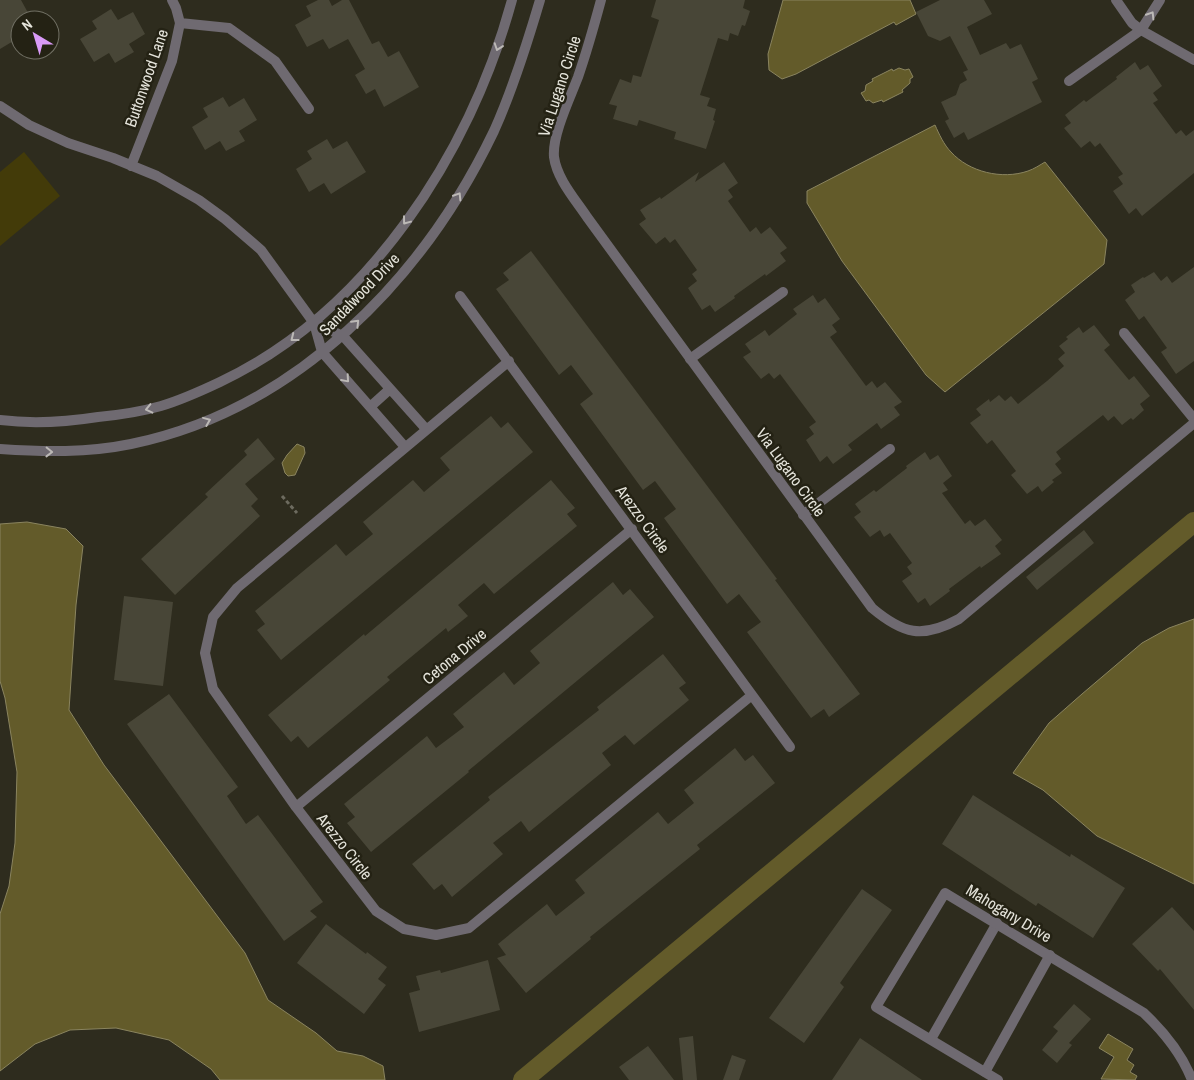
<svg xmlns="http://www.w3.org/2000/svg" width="1194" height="1080" viewBox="0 0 1194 1080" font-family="'Archivo Narrow',sans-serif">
<rect width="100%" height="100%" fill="#2e2c1e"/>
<path fill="#433b09" d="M24,152L60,196L0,246V172Z"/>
<path fill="#635b2a" stroke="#8a845f" d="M783,0H910L916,14L896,25L894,22L796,74L782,79L769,70L768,54Z
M899,68L905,70L909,69L913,77L910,79V83L902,90L903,92L883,102L882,100L873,103L869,100L866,101L861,93L865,91L866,85L873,81L872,79L892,69L893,71Z
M935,125C939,134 944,145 951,152C969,172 1002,180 1028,171C1034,169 1040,165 1045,162L1107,240L1104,264L945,392L926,375L842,261L807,203V191Z
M297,444L304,447L305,453L295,475L288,476L285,473L282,463L287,455Z
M27,522L66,529L83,546L76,605L69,710L104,765L245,953L268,1000L316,1033L337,1051L363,1056L383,1066L385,1080H220L211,1069L169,1040L116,1028L70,1030L35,1044L0,1071V914L9,886L15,843L17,772L5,698L0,681V524Z
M1194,619V884L1097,836L1043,790L1013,773L1049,723L1082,694L1142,643L1169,628Z
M1108,1034L1133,1049L1127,1060L1134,1065L1130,1072L1137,1076L1135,1080L1101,1079L1114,1057L1099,1048Z"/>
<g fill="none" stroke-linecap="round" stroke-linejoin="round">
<path stroke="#635b2a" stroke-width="20" d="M523,1080L1194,522"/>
</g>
<path fill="#484637" d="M0,0H21L32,20H20V37L0,49Z
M318,0H329L332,6L342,0H349L372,44L379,41L388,57L399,51L419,87L384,107L375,89L366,94L355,75L365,69L348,39L329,49L323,39L307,47L295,25L311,16L306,6Z
M656,0H745L743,8L750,11L745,26L742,25L738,36L730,33L728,41L718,38L707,73L700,95L710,98L707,106L716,109L713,120L715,121L706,149L674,139L676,132L639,120L637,126L613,119L617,106L609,104L620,79L631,83L633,75L641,77L659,20L651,17Z
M940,0H984L992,14L967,27L980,55L1006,43L1010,49L1021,44L1038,79L1032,82L1042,102L968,140L964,132L954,138L945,121L949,119L941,102L956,95L960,84L967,80L963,72L968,70L950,36L940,41L928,36L916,12Z
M111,9L118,20L133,12L145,34L129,44L134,52L115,63L109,53L94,62L80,39L97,29L92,21Z
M1135,62L1140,70L1148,65L1162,86L1153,93L1158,100L1153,103L1176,134L1181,130L1186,136L1194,130V173L1142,216L1136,208L1129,214L1113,191L1123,184L1118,177L1123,174L1100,143L1095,147L1090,141L1081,148L1064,128L1071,123L1065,115L1084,100L1086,102L1117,79L1116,77Z
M223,97L229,107L244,98L257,120L239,131L245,141L226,151L220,141L205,150L192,127L208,117L203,108Z
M327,139L333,149L347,141L366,172L331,194L324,183L309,192L296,169L312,159L307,151Z
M724,162L738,183L728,190L733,197L728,201L750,232L756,227L761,234L770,227L787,248L780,253L786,261L766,276L765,274L734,296L735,298L715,312L710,305L702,310L688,288L697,281L692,274L697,270L675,239L670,243L665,237L656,244L639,224L646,219L640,210L660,197L661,199L699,172L695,182Z
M531,251L777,579L775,580L860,694L829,717L824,709L811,718L747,632L761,622L739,594L727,604L664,518L676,509L655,481L643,490L580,404L593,394L571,365L559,375L496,289L509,280L503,273Z
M1194,267V361L1176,374L1161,352L1167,348L1144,316L1139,320L1125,300L1135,292L1131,285L1143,277L1144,278L1154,272L1161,281L1167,276L1172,283Z
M813,295L818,303L825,298L840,319L832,325L837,332L830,337L866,386L872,381L877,388L885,382L902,402L894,407L900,415L881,429L877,423L848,445L852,450L833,464L827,456L820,462L806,440L814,434L809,427L816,422L780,374L774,379L769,373L761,379L743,357L751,352L745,344L765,330L769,336L797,314L793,309Z
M1094,325L1110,345L1104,350L1129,380L1134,376L1150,396L1140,404L1144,410L1133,420L1131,418L1122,425L1114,416L1108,421L1103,415L1056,452L1061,459L1055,464L1062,473L1052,480L1054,482L1042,492L1038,486L1027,494L1011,475L1016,471L992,440L987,444L970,423L981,415L976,409L989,399L990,402L999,395L1005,401L1011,396L1018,404L1047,381L1064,366L1058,359L1065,353L1059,346L1068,339L1066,337L1079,327L1083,333Z
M491,416L501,428L508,422L533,452L281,660L257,630L265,624L255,611L336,544L346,556L373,534L363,522L413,480L424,492L450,470L440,458Z
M258,438L275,459L245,484L258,499L251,506L260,516L175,595L141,559L208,497L205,494L247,455L244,451Z
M925,452L930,460L938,455L952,476L943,483L948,490L942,493L965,524L970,520L975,526L985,519L1002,540L995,546L1001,554L981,568L980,566L949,589L950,591L930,606L925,598L918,603L902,581L912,574L907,567L912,563L890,533L884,537L880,530L870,537L854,517L861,512L855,504L874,490L876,492L907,468L906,466Z
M551,480L575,508L567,514L577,526L494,594L484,583L458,605L468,616L448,632L446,628L387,677L390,680L308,748L298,736L291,742L268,715L364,634L365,636Z
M1084,530L1094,543L1037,590L1026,577Z
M613,582L623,595L630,589L654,617L468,771L469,772L371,852L347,823L355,817L344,804L427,736L436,748L464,727L453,714L504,672L514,685L540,663L530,651Z
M124,596L173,602L163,686L114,680Z
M663,654L686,683L679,688L689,700L634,745L625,735L602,753L611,765L529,832L521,821L493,843L503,854L452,897L442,884L434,890L412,864L490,800L488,797L599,710L597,707Z
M169,694L238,787L227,796L246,824L258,815L323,902L310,911L317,917L284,941L127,724Z
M735,748L745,761L753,755L775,783L697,845L700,849L590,937L591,939L526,993L497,958L506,955L498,944L547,904L556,916L585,893L575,880L658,812L668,824L694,803L684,790Z
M973,795L1070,857L1071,854L1125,888L1093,938L1038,903L1036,906L942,844Z
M862,889L892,910L840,983L844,987L804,1043L769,1018Z
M1172,907L1194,931V1010L1160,969L1158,971L1132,944Z
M326,924L366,954L367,952L387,967L378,979L386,985L364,1014L297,963Z
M488,960L500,1010L419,1032L409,993L420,990L416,976L440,970L441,973Z
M1074,1004L1091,1019L1069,1043L1072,1045L1057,1063L1042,1050L1058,1031L1053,1027Z
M693,1036L697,1080H683L679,1038Z
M860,1038L922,1080H832Z
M648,1046L674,1080H629L619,1067Z
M732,1055L746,1060L739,1080H723Z"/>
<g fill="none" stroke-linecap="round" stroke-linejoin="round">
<path stroke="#6d6b5f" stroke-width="3" stroke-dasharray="4 2.5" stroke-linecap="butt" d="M282,496L297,513"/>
<path stroke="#6f6a71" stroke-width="10" d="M1069,81L1141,30
M1124,333L1194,419
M690,359L783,292
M803,515L890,449
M931,1039L997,923
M985,1072L1050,955"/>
<path stroke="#6f6a71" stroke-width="10" d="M601,0C594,26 587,51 578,77C570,98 552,135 554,157C557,179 575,199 587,217L872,608C903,634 922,639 959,619L1194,423
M1116,0L1132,23L1141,30L1194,60
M180,23L229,28L275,61L309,109
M1141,30L1160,0
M0,106L29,125L68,143L113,158L157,176L199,200L225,219L261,250L314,323L322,352L405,447
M131,166L172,61L180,23L176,8L172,0
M460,296L790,747
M314,323L343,336L426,429
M509,361L237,588L213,617L205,653L213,689L296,807L376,911L404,929L436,935L469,928L752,695
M370,407L390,389
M0,420C32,424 66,422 98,417C119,415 140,412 161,406C181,400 201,391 220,382C368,312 470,154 512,0
M0,449C44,452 87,453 131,444C296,410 423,279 494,131C513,89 527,44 540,0
M296,807L632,529
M998,1080L876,1007L945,893L1144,1013C1164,1032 1182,1054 1192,1080"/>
</g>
<defs><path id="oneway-chevron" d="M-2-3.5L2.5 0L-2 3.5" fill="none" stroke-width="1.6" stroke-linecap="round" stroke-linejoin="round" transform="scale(1.25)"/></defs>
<g stroke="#bcb9b6">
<use href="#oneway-chevron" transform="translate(1151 15) rotate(-58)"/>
<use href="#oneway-chevron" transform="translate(498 47) rotate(109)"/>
<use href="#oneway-chevron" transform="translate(458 196) rotate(-58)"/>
<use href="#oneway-chevron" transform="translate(406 221) rotate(127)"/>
<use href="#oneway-chevron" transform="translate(356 323) rotate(-46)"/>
<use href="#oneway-chevron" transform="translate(294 338) rotate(142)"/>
<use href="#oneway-chevron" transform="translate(346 379) rotate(49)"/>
<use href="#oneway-chevron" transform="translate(149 409) rotate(167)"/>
<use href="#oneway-chevron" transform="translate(207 421) rotate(-22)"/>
<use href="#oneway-chevron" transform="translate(49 452) rotate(1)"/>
</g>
<g text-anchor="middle" stroke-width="5" stroke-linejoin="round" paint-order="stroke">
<g font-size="16" fill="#e5e4db" stroke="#242214">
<text transform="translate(146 78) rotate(-71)" y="6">Buttonwood Lane</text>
<text transform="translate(559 86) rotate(-72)" y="6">Via Lugano Circle</text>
<text transform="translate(359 294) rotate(-46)" y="6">Sandalwood Drive</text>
<text transform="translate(791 472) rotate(54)" y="6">Via Lugano Circle</text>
<text transform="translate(643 519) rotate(54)" y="6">Arezzo Circle</text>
<text transform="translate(454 656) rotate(-40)" y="6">Cetona Drive</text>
<text transform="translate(345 846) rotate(52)" y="6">Arezzo Circle</text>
<text transform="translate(1009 913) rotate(31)" y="6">Mahogany Drive</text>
</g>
</g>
<g transform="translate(35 35) rotate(322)"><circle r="24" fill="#242214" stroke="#717064"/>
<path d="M0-4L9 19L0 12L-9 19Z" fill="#d99af7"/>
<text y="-8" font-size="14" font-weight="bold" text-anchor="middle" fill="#e5e4db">N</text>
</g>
</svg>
